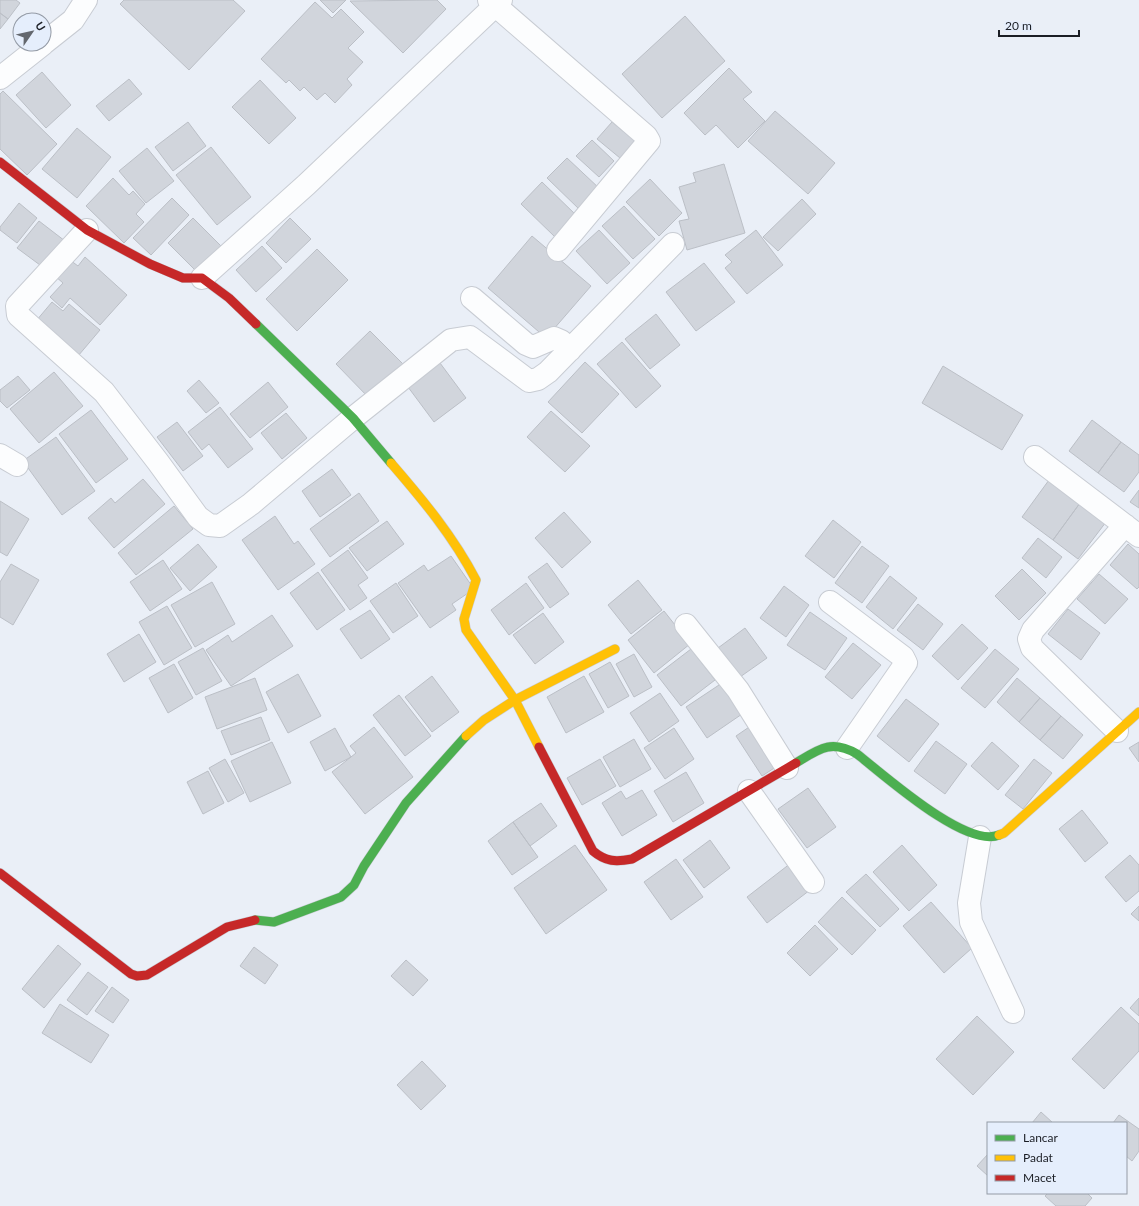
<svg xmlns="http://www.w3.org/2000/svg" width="1139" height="1206" viewBox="0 0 1139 1206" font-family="Lato,sans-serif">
<rect width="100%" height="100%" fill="#eaeff7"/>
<path fill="#d1d5dc" stroke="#bbbfc6" d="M0,0H16L20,3L8,19L0,13Z
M124,0H233L245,11L189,70L120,4Z
M320,0H346L333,13Z
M437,0L446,9L403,53L350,1Z
M315,2L332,18L341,9L364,32L348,48L363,62L347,79L352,85L335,103L325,93L317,100L304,87L300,91L289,80L286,83L261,59Z
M0,13L8,19L0,29Z
M685,16L725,61L662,118L622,74Z
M729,68L752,92L743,99L765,121L738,148L716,125L705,135L684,113Z
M42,72L71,105L46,128L16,95Z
M129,79L142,94L109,121L96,106Z
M260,80L296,118L269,144L232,107Z
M3,91L57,144L27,175L0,149V94Z
M775,111L835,163L808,194L748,141Z
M188,122L206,146L173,171L155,147Z
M612,122L635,141L620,158L597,139Z
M77,128L111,157L77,198L42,169Z
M592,140L614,161L599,177L576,156Z
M211,147L251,197L217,225L176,175Z
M147,148L174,181L146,203L119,171Z
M567,158L600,189L580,210L547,178Z
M724,164L745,233L687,250L679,221L689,219L679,187L696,182L693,173Z
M113,178L129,195L133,191L145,204L136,214L144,222L124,243L86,206Z
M650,179L682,213L659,236L626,202Z
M542,182L576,215L555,237L521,204Z
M172,198L189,215L151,255L133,238Z
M802,199L816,214L778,251L763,237Z
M19,203L37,218L17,243L0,230V227Z
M624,206L655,239L633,259L602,226Z
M193,218L222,247L197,272L168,243Z
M290,218L311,239L286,263L266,243Z
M39,221L65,241L44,268L17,248Z
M599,230L630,263L607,284L576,251Z
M756,230L783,265L747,294L725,268L732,262L725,255Z
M532,236L591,286L546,338L488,288Z
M262,246L282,268L256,292L236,270Z
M317,249L348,280L297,331L266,299Z
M85,257L127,295L100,325L70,298L62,308L50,297L63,283L55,276L70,260L78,266Z
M704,263L735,302L696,331L666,292Z
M52,302L63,311L69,304L100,330L78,356L36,321Z
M656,314L680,345L650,369L625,339Z
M370,331L404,365L370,399L336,364Z
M622,342L661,386L636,408L597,364Z
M585,362L619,394L582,433L548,402Z
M440,363L466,398L434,422L408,387Z
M943,366L1023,415L1002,450L922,403Z
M54,372L83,406L39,443L10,409Z
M18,376L30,390L7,408L0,401V390Z
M199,380L219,403L206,413L187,391Z
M268,382L288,407L250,438L230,414Z
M220,407L253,449L228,468L209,444L202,450L188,432Z
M91,410L128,459L96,483L59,434Z
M551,411L590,446L565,472L527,437Z
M286,413L307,438L282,459L261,433Z
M1092,420L1121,442L1098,473L1069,451Z
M177,422L203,456L183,471L157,437Z
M56,437L95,491L62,515L23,461Z
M1121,442L1139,455V472L1124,492L1098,473Z
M332,469L351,495L320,517L302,491Z
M143,479L165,504L114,548L88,518L111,498L115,503Z
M1049,480L1080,503L1053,540L1022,517Z
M1139,490V508L1130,502Z
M359,493L379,521L330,557L310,529Z
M0,501L29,519L7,556L0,552Z
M1080,503L1106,522L1078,559L1053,540Z
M174,506L193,529L136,575L118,553Z
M564,512L591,542L562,568L535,538Z
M275,516L294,544L298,541L315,564L278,590L242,540Z
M833,520L861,542L834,578L805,556Z
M387,521L404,544L367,571L349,548Z
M1038,538L1062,557L1046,578L1022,558Z
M198,544L217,567L190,591L170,568Z
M1128,544L1139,554V587L1137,589L1110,565Z
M862,546L889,566L862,603L835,583Z
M348,550L368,578L358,585L367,598L350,610L321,570Z
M451,556L474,589L452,604L456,610L430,628L398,583L424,565L428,571Z
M163,560L182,589L150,611L130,582Z
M547,563L569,594L550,608L528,577Z
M11,564L39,580L13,625L0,617V582Z
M1022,569L1046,593L1019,620L995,596Z
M318,572L345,610L317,630L290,593Z
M1099,574L1128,599L1105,624L1077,599Z
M890,576L917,598L893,629L866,607Z
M638,580L662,610L631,634L608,605Z
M212,582L235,624L195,647L171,605Z
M396,583L418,616L393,633L370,601Z
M526,583L544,608L509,635L491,610Z
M784,586L809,605L786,637L760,618Z
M918,604L943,624L923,650L897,630Z
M167,606L192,648L164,665L139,622Z
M1068,609L1100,633L1081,660L1048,634Z
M370,610L390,639L361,659L340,629Z
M664,611L690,644L654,673L628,640Z
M810,612L847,638L825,670L787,645Z
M543,613L564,642L535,664L513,635Z
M272,615L293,646L231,686L206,650L228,635L232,642Z
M962,624L988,648L958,680L932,656Z
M745,628L767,658L740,677L718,648Z
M139,634L156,662L124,682L107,654Z
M853,643L881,665L852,699L825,677Z
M203,648L222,681L196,695L178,662Z
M691,649L715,680L681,706L657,675Z
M995,649L1019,669L985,708L961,688Z
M634,654L652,687L634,697L616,664Z
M610,662L629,696L608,708L589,674Z
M174,664L193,698L168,713L149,678Z
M298,674L321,716L288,733L266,692Z
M432,676L459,712L432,732L405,697Z
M584,676L604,712L566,733L547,697Z
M255,678L267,710L217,729L205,697Z
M1017,678L1040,698L1019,722L997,702Z
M725,681L745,712L707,738L686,707Z
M660,693L679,721L649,742L630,713Z
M399,695L431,736L405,756L373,715Z
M1040,698L1061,716L1040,740L1019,722Z
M906,699L939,724L909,762L877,736Z
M1061,716L1083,735L1063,759L1040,740Z
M261,717L270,740L231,755L221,731Z
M755,723L782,763L762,776L736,736Z
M374,727L413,777L365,814L332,772L356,753L350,746Z
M335,728L351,757L325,771L310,742Z
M674,728L694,759L665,779L644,748Z
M634,739L651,769L620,787L603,757Z
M936,741L967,764L945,794L914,771Z
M272,742L291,783L250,802L231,761Z
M992,742L1019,766L998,790L971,766Z
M1139,742V762L1129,748Z
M225,759L244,793L228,802L209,768Z
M600,759L616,786L582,805L567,778Z
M1034,759L1052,773L1023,809L1005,795Z
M208,771L224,803L203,814L187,782Z
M686,772L704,803L673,822L654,791Z
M808,788L836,827L807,848L778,809Z
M642,790L657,815L622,836L602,803L621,791L626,799Z
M541,803L557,826L530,846L513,822Z
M1082,810L1108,843L1085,862L1059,829Z
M513,822L538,857L512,875L488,841Z
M710,840L730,868L704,888L683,860Z
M575,845L607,890L546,934L514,888Z
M902,845L937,885L909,911L873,872Z
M1130,855L1139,865V891L1126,902L1105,877Z
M676,859L703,897L671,920L644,882Z
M791,863L810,890L767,923L747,897Z
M866,874L899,909L880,927L846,892Z
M842,897L876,930L852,955L818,922Z
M931,902L972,948L944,973L903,926Z
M1139,906V921L1131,914Z
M815,925L838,949L810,976L787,953Z
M58,945L81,964L44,1008L22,989Z
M254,947L278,965L265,984L240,966Z
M406,960L428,980L413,996L391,976Z
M88,972L108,987L87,1015L67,1000Z
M112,987L129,1000L113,1023L95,1011Z
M1139,998V1016L1130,1008Z
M60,1004L109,1035L91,1063L42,1033Z
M1121,1007L1139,1024V1051L1104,1089L1072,1059Z
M977,1016L1014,1052L973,1095L936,1059Z
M422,1061L446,1086L421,1110L397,1085Z
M1041,1112L1053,1123H1032Z
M1119,1115L1139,1129V1151L1132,1161L1126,1156V1123H1113Z
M988,1154V1176L977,1166Z
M1048,1193H1087L1092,1198L1085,1206H1056L1045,1196Z"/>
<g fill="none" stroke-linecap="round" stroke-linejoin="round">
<g stroke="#c8ccd3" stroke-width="24">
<path id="street" d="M489,0L646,136L649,141L558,250
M44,43L73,20L86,0
M0,78L43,44
M87,230L17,306L18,315L104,392L158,462L198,517L209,525L220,526L251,504L353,418L451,340L470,337L529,381L538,379L548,372L673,244
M202,278L306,185L501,0
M472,298L526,344L533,347L554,338L561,341L570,350
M0,455L17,465
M1035,457L1139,536
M830,602L903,657L906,663L847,748
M686,625L738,690L787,768
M1117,731L1032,648L1029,639L1033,630L1125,525
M749,791L813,882
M980,837L969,903L971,922L1013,1012"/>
</g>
<g stroke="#c8ccd3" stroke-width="10">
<path id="fast" d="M256,324L353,418L391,463
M796,763C819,749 831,739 857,754C884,775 966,849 999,835
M255,920L274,922L341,897L354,885L364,866L406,803L466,736"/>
</g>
<g stroke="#c8ccd3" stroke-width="10">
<path id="slow" d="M391,463C423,500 453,536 476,580L464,619L466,630L515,700L484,720L466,736
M539,747L515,700L615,649
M999,835L1004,833L1139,712"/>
</g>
<g stroke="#c8ccd3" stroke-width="10">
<path id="jam" d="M0,162L87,230L150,264L183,278H202L229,298L256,324
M539,747L593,851C606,862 616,862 632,859L796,763
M0,873L131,974L137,976L147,975L227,927L255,920"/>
</g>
<use href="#street" stroke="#fcfdfe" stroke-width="22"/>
<use href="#fast" stroke="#4caf50" stroke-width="9"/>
<use href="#slow" stroke="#ffc107" stroke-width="9"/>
<use href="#jam" stroke="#c62828" stroke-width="9"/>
</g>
<rect x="987" y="1122" width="140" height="72" fill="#e5eefc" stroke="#949ba6"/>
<rect x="995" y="1135" width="20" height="6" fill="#4caf50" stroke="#949ba6"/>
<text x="1023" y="1142" font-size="12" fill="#1b1e25">Lancar</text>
<rect x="995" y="1155" width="20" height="6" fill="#ffc107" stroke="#949ba6"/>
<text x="1023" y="1162" font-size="12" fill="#1b1e25">Padat</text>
<rect x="995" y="1175" width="20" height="6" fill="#c62828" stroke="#949ba6"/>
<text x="1023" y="1182" font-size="12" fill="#1b1e25">Macet</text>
<g transform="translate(32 32) rotate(56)"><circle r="19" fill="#e5eefc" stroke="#949ba6"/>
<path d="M0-3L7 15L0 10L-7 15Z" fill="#63676e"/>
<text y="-6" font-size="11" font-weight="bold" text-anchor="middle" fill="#1b1e25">U</text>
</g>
<path d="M999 30v6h80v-6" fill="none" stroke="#1b1e25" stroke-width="2"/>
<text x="1005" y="30" font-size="12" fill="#1b1e25" stroke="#e5eefc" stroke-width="3" paint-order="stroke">20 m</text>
</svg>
